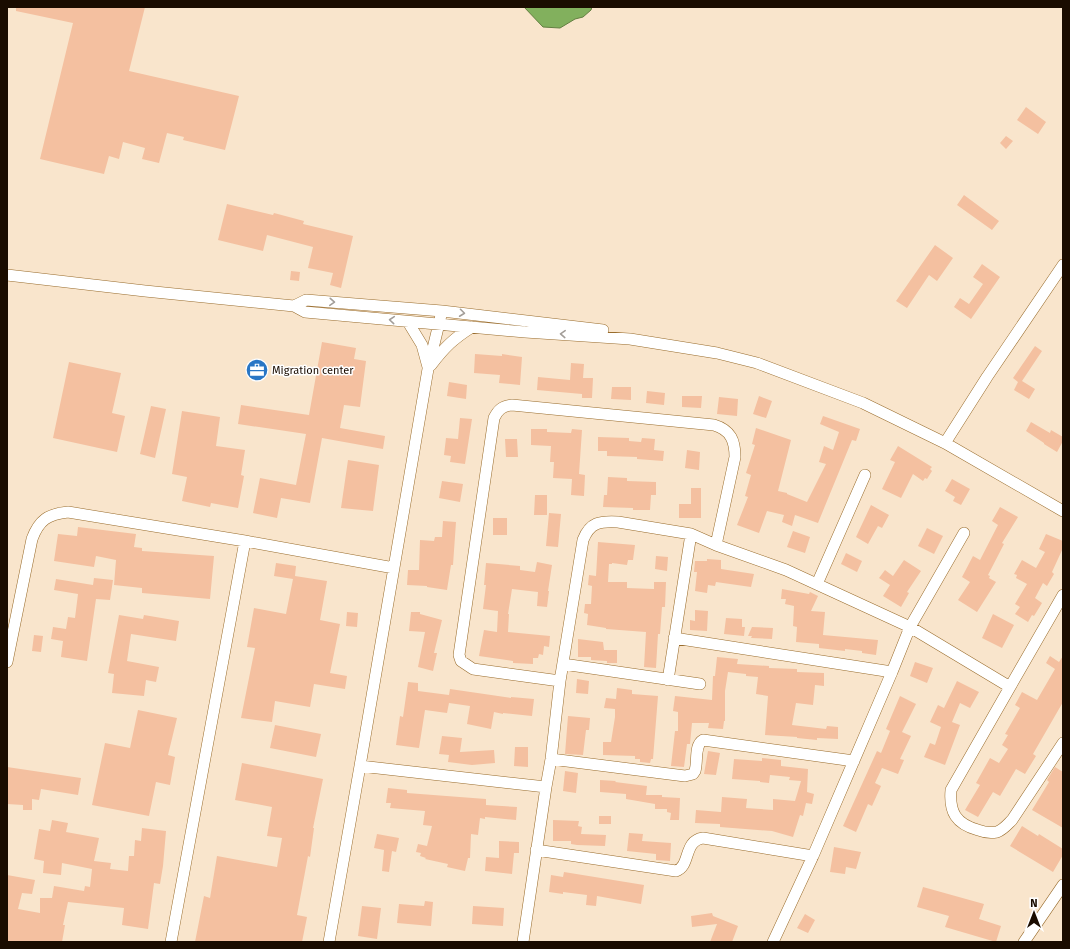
<svg xmlns="http://www.w3.org/2000/svg" width="1070" height="949" viewBox="0 0 1070 949" font-family="'Fira Sans',sans-serif">
<rect width="100%" height="100%" fill="#f9e5cc"/>
<path fill="#82b05d" stroke="#637f41" d="M524,7H592L591,10L583,17L575,19L560,28L543,27Z"/>
<path fill="#f4c0a0" d="M16,7H145L129,71L239,96L225,150L183,140L184,137L167,133L159,163L142,159L145,148L123,142L119,159L109,156L104,174L40,159L73,23L16,11Z
M1026,107L1046,122L1038,134L1017,120Z
M1006,136L1013,141L1006,149L1000,143Z
M964,195L999,221L992,230L957,205Z
M227,204L273,215L274,213L304,221L303,224L353,236L341,288L330,285L333,273L308,268L313,247L267,235L263,251L218,240Z
M935,245L953,258L937,281L929,275L907,308L896,301Z
M982,264L1000,277L971,319L954,307L960,298L969,304L983,284L973,277Z
M291,271L300,272L299,281L290,280Z
M322,342L356,348L354,359L366,361L360,407L344,405L340,428L385,436L383,449L322,438L310,503L281,498L277,518L253,513L260,478L296,485L306,434L238,424L241,405L309,415Z
M1035,346L1042,351L1022,381L1035,389L1029,399L1014,390L1018,382L1013,378Z
M475,354L502,356V354L522,357L520,385L499,383L500,375L474,373Z
M69,362L121,373L112,413L125,416L117,452L53,438Z
M571,363L584,364L583,378H593L592,398H582V394L537,390L538,377L570,380Z
M449,382L467,385L466,399L447,396Z
M612,387H631V400L611,399Z
M647,391L665,393L664,405L646,403Z
M682,396H702L701,408L682,407Z
M759,396L772,401L766,418L753,414Z
M719,397L738,399L737,416L717,414Z
M151,406L166,409L155,458L140,454Z
M182,411L220,417L216,446L245,450L241,475L244,476L238,508L211,503L210,507L182,501L187,477L172,474Z
M823,416L860,429L856,441L852,440L818,523L795,515L792,526L782,522L784,515L767,511L759,533L737,525L748,497L745,496L751,475L746,473L755,445L752,444L756,428L791,440L778,491L787,493V494L807,502L826,464L819,462L824,446L833,450L839,432L820,424Z
M460,418L472,419L465,464L450,462L451,456L444,455L446,438L458,439Z
M1031,422L1050,433L1051,430L1063,437V441L1057,452L1044,444V443L1026,431Z
M531,429H547V432L571,433L572,429L582,430L579,474L585,475L584,496L571,495L572,479L553,478L554,462H550L551,446L531,445Z
M598,437L629,438V441L641,442L642,438L655,439L654,450L664,451L663,461L637,459V457L607,456V451H598Z
M505,439H517L518,457H506Z
M898,446L932,467L930,469L932,471L927,479L925,478L923,481L913,474L901,498L882,489L895,462L890,460Z
M687,450L700,452L699,470L685,468Z
M348,460L379,465L373,511L341,508Z
M608,477L627,478V481L656,482V495H651L650,510H633V508L603,507L604,495H607Z
M952,479L970,489L961,505L953,501L955,497L945,491Z
M442,481L463,484L460,502L439,498Z
M691,488H701V518H679V504H691Z
M535,495H547V515H534Z
M871,505L889,515L882,528L878,526L868,544L856,537Z
M1000,507L1018,517L1002,543L1004,544L988,575L990,576L989,578L996,582L977,612L958,600L970,582L962,577L973,556L980,560L998,525L992,521Z
M549,513L561,514L558,547L546,546Z
M493,518H507V535H493Z
M443,521L456,522L453,565H451L447,590L427,587V586L407,585L408,570H419L420,540L434,541L435,537H442Z
M78,527L136,534L134,547L142,548V551L214,556L210,599L142,593V588L114,585L116,560L96,556L94,567L54,561L58,534L77,536Z
M927,528L943,536L934,554L918,546Z
M793,531L810,537L805,553L787,547Z
M1046,534L1063,541V548L1052,572L1054,574L1047,586L1043,583L1035,598L1042,603L1034,616L1032,615L1028,622L1015,614L1020,607L1015,604L1027,584L1016,578L1017,575L1014,574L1022,560L1036,568L1045,552L1039,549Z
M598,542L635,545L633,560H628L627,565L612,563V564H609L608,582H627V588L654,589V582H666L665,607H662L660,634H658L656,668L644,667L646,632L606,629V628L587,625L588,614L584,613L585,604H591L592,586L588,585L589,575L596,576Z
M846,553L862,561L857,572L841,564Z
M656,556L668,557L667,571L655,569Z
M707,559L721,560V569L754,574L751,587L716,582L715,586L708,585L707,593L695,591L697,572H694L695,561H707Z
M904,560L921,571L907,592L909,593L901,607L883,596L890,585L879,578L885,570L893,576Z
M537,562L552,565L548,591H549L547,607L537,606L538,592L512,589L508,614H509L508,632L550,636L549,647L544,646L543,655L539,654L538,658H533V664L513,663V661L479,656L484,630L497,632L498,611L483,609L486,585H484L486,563L520,566V570L535,572Z
M276,563L296,566L295,576L327,581L320,620L340,624L330,673L347,676L345,689L314,684L310,707L275,701L272,722L241,718L255,648L247,647L254,608L286,614L293,579L274,576Z
M94,578L113,580L110,600L96,599L87,661L61,657L63,641L51,639L53,627L66,629L68,617L75,618L78,594L54,590L56,579L93,585Z
M782,589L809,594L810,592L818,596L811,611L825,612L823,635L878,640L876,655L862,653V651L845,649V651L819,648V644L796,642L797,627L793,626L794,606L785,604L786,599H781Z
M695,610L708,611L707,631L690,630V620L695,621Z
M347,612L358,613L357,627L346,626Z
M411,612H420V614L442,620L434,653H437L433,671L418,667L425,632L409,631Z
M993,614L1014,625L1002,648L982,638Z
M119,615L143,619L144,615L179,621L176,641L131,634L127,661L159,667L156,682L146,680L144,696L112,693L114,674L108,673Z
M726,618L742,619V627H745L744,636L724,634Z
M752,627L773,628L772,639L751,638L752,636H748Z
M34,635L43,636L41,652L32,651Z
M578,639L603,642L604,650H617V663H607V661L591,660V657H578Z
M1050,656L1059,662L1063,656V702L1033,754L1036,756L1025,774L1016,769L1000,796L993,792L978,817L965,810L980,785L976,783L990,758L999,763L1008,749L1002,745L1008,735L1005,734L1020,708L1015,705L1022,692L1037,700L1055,669L1046,663Z
M717,657L738,659L737,664L769,666V668L797,669V672L824,673V686L815,685L813,705L796,703L792,725L826,729L827,726L838,727V739L817,738V740L797,738V737L765,735L768,696L756,694L758,677L746,676V674L728,672L725,691V721H724L723,729L708,728L709,723H692L690,744H687L684,767L671,766L675,731H678V712L673,711L675,696L712,700L713,676H715Z
M915,662L933,668L927,683L910,676Z
M577,679L589,681L588,694L576,693Z
M957,681L979,692L970,708L960,703L952,722L960,725L945,765L924,757L930,743L935,745L941,727L930,722L938,705L944,708Z
M408,682L418,683V691L449,695L450,689L511,698V697L534,699L532,716L503,713V714L494,712L491,729L467,724L470,706L449,703L447,713L425,710L419,748L396,745L400,716L403,717Z
M617,688L632,690V694L658,696L653,759H651L650,763L640,762V759H635V756L603,755V742H611L615,717V709L604,708L606,698L616,699Z
M900,696L916,704L902,732L911,736L900,759L904,760L898,774L882,768L875,783L881,786L872,806L868,804L856,832L843,826L877,751L881,753L890,731L886,729Z
M138,710L177,718L168,755L175,757L170,785L156,782L149,816L92,805L105,743L130,748Z
M568,716L590,718L589,730H586L583,755L565,754Z
M275,725L321,734L316,757L270,748Z
M442,736L462,738L460,752L494,750L495,763L472,765L448,762L449,755L439,754Z
M515,747H528V767L514,766Z
M708,751L720,753L716,775L704,774Z
M762,758L781,760V766L808,769L807,792L814,794L812,804L806,803L803,816L800,815L793,837L772,831L720,827V824L695,823L696,810L721,812L722,797L747,799L746,808L773,810V799L795,801L801,781L789,780L790,777L770,775L769,783L760,782V781L732,779L734,759L762,761Z
M242,763L323,779L313,828H314L310,857L308,856L297,915L307,917L302,942H195L204,896L210,898L217,856L277,867L282,838L267,836L272,807L235,800Z
M7,767L81,778L78,795L41,789L39,800L32,799V810H23V805L7,804Z
M1055,767L1063,772V828L1032,810L1049,782L1047,780Z
M565,771L578,773L576,793L563,791Z
M600,780L616,781L615,782L647,786L646,795H662V797L680,798L679,820H670L671,813L667,812V809H655V804L626,799V794L600,792Z
M388,788L407,790V793L486,799V805L517,807L516,820L485,817V819L480,818L478,835L471,834L470,858H468L465,871L447,867L448,864L425,859L426,858L420,856L421,853L416,852L418,844L427,846L432,826L423,825L425,811L390,808L391,803H386Z
M599,816H611V824H599Z
M52,820L68,823L66,832L99,838L94,861L111,863L110,869L128,871L129,856H134L135,840L141,841L142,828L166,831L163,866L160,884L154,883L148,929L122,925L124,908L68,902L63,925H65L62,942H7V875L35,880L32,894L22,893L18,909L40,913V898H52L54,886L84,891L85,886L90,887L92,869L62,863L61,875L43,873L44,861L34,859L39,829L50,831Z
M553,820L579,821L578,826L582,827L581,834L606,835L605,846L577,845L571,844V841H553Z
M1022,826L1038,836L1039,834L1063,849V855L1053,872L1010,846Z
M629,833L643,834L642,841L671,843L670,861L656,860V854L627,851Z
M377,834L399,838L396,852L392,851L389,872L382,871L384,850L374,848Z
M499,841L519,842V853H514L512,874L485,871L486,857L499,858Z
M834,847L861,852L856,869L846,867L845,874L830,872Z
M564,872L644,885L641,904L597,896L596,906L586,905L587,895L563,892V894L549,892L551,875L563,877Z
M923,887L984,904L979,919L1001,926L996,942L945,927L949,916L917,907Z
M425,901L433,902L431,926L397,923L399,904L424,906Z
M362,906L381,908L377,939L358,936Z
M473,906L504,908L503,926L472,924Z
M712,913L713,916L738,926L732,942H710L717,924L692,927L691,916Z
M805,914L815,920L808,933L797,928Z"/>
<g fill="none" stroke-linecap="round" stroke-linejoin="round">
<g stroke="#996c2c" stroke-width="12">
<path id="minor" d="M7,275L145,291L294,306L305,312L525,332L630,339L717,353L757,363L863,403L945,443L1063,511
M294,306L306,300L442,311L603,330
M408,322L422,345L428,367
M431,365C445,347 453,339 472,327
M945,443L987,377L1063,265
M817,584L865,475
M674,638L892,672
M7,662L32,539C39,520 48,514 68,512L245,541L394,568
M563,664L700,684
M668,680L691,534
M560,681L473,669L461,661L459,655L494,418C498,410 502,406 512,405L714,425C731,430 735,441 735,457L716,545
M1010,687L951,790C949,812 956,824 978,830C983,832 991,833 997,832C1003,830 1007,825 1012,820L1063,743
M551,759L685,776L693,774L695,771C698,762 694,745 703,740L854,761
M360,766L546,787
M536,850L676,871C691,866 683,841 703,838L813,856
M171,942L245,541
M329,942L360,766L428,369L442,311
M523,942L546,787L551,759L560,681L583,540C590,522 600,521 618,522L691,534L716,545L786,570L910,627L1010,687L1063,595
M773,942L813,856L892,672L910,627L964,533
M1024,942L1063,885"/>
</g>
<use href="#minor" stroke="#fff" stroke-width="11"/>
</g>
<defs><path id="oneway-chevron" d="M-2-3.5L2.5 0L-2 3.5" fill="none" stroke-width="1.6" stroke-linecap="round" stroke-linejoin="round"/></defs>
<g stroke="#a39e99">
<use href="#oneway-chevron" transform="translate(332 302) rotate(4)"/>
<use href="#oneway-chevron" transform="translate(462 313) rotate(7)"/>
<use href="#oneway-chevron" transform="translate(392 320) rotate(-175)"/>
<use href="#oneway-chevron" transform="translate(563 334) rotate(-177)"/>
</g>
<defs>
<g id="office-disc" transform="scale(1.15)"><circle r="9.5" fill="#2976c5" stroke="#fff"/><path d="M-6-3h4V-5.5h4V-3h4V5H-6ZM-1-4.5V-3h2v-1.5ZM-6 0V1H6V0Z" fill="#fff"/></g>
</defs>
<g fill-rule="evenodd">
<use href="#office-disc" x="257" y="370"/>
</g>
<g text-anchor="middle" stroke-width="3" stroke-linejoin="round" paint-order="stroke">
<g font-size="11" fill="#1a0c00" stroke="#fff" text-anchor="start">
<text x="272" y="374">Migration center</text>
</g>
</g>
<rect width="1070" height="949" fill="none" stroke="#1a0c00" stroke-width="16"/>
<g transform="translate(1034 913)" stroke="#ffffff" stroke-width="3" paint-order="stroke">
<path d="M0-3L7 15L0 10L-7 15Z" fill="#1a0c00"/>
<text y="-6" font-size="11" font-weight="bold" text-anchor="middle" fill="#1a0c00">N</text>
</g>
</svg>
